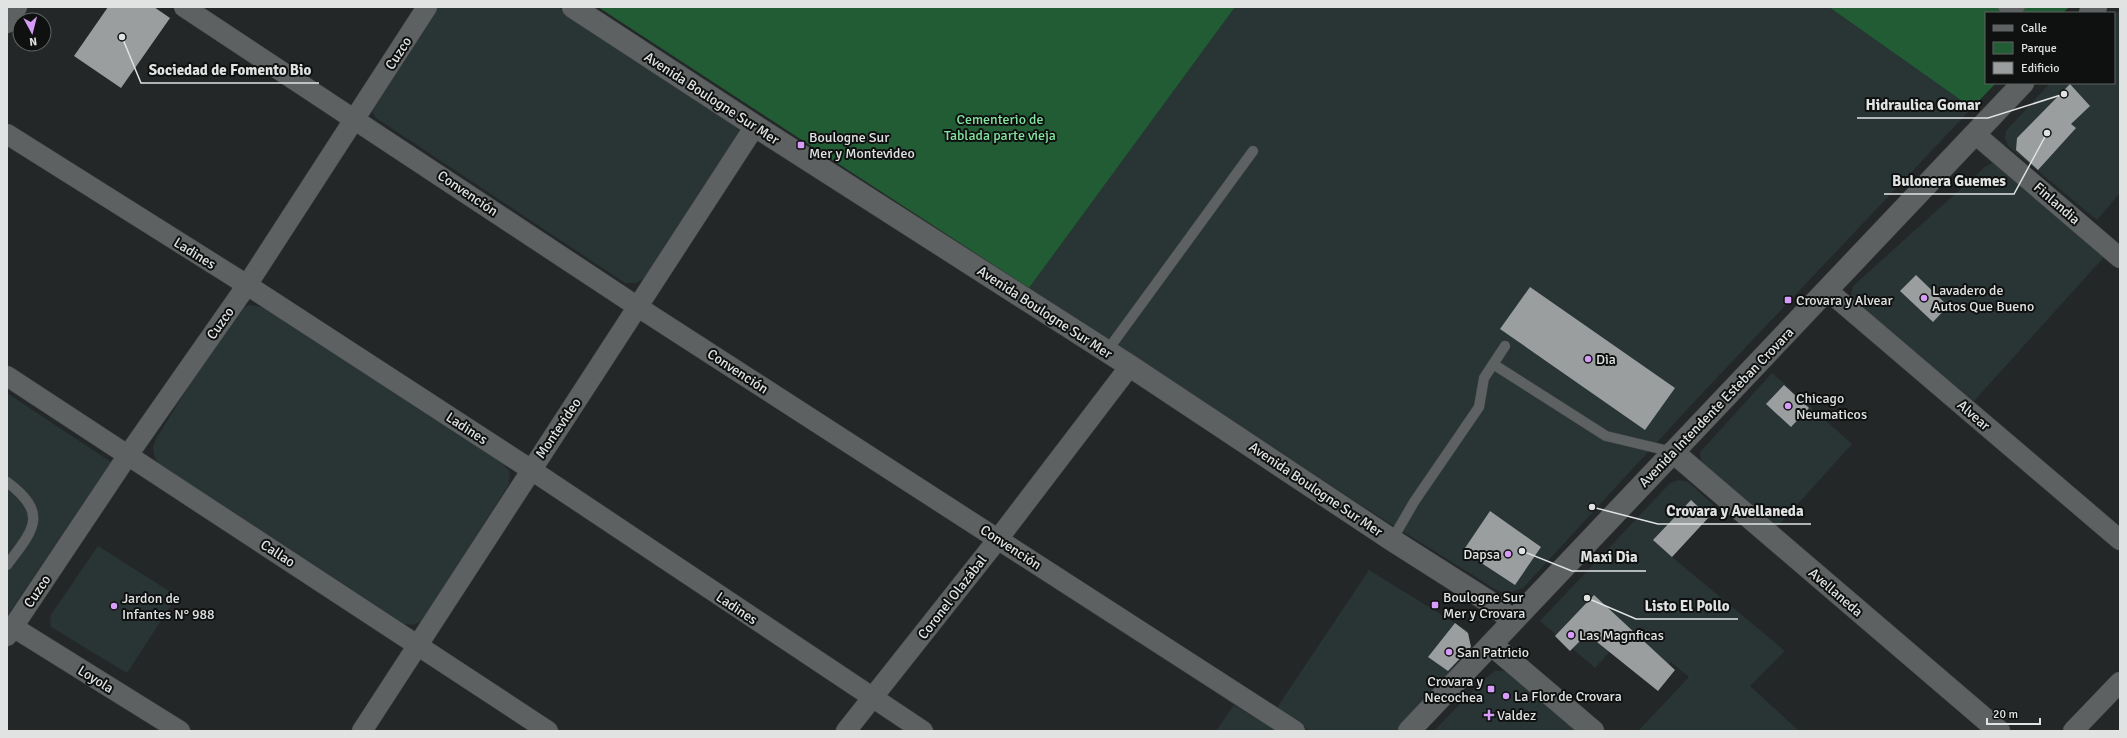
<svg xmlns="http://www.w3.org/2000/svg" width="2127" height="738" viewBox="0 0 2127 738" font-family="Signika,sans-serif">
<rect width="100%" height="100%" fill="#242727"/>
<path fill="#293434" d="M434,7H557L734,124L739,131L737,140L646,277L636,283H625L376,118L372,111L374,103Z
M1235,7H1829L1972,108L1695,401L1523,588L1509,593L1498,591L1370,511L1029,288Z
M2120,11V193L2097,220L2008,146L2005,138L2006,131L2050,83H2114V14Z
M1992,163L2001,165L2104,257L1974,401L1853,302L1851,295L1853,286L1985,167Z
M249,305L263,307L502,463L510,472L509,484L423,620L414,625L404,624L158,463L154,456L153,447L156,439L234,312Z
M1772,373L1852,444L1777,527L1706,471L1701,461L1700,452Z
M7,393L111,462L7,616Z
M1679,480L1688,482L1717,508L1672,557L1785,651L1750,686L1799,731H1638L1689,677L1671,662L1652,682L1613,648L1595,668L1540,621L1670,483Z
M98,546L177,596L127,673L51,627L50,616Z
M1369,570L1468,631L1470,648L1396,731H1311L1276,709Z
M1495,671H1504L1510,674L1576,731H1434L1483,680Z
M1234,705L1276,731H1216Z"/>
<path fill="#215c35" d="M598,7H1235L1029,288Z
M1829,7H2069L2063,13H1986V83H1996L1972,108Z"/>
<path fill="#9a9e9f" d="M108,7H154L170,18L121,88L74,56Z
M2070,84L2090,106L2071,124L2076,128L2038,170L2016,150L2017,138Z
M1916,275L1948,306L1933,322L1900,291Z
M1530,287L1675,388L1645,430L1500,329Z
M1784,385L1809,408L1791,427L1766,404Z
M1691,500L1709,517L1672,557L1653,540Z
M1490,511L1541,547L1515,585L1463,551Z
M1594,595L1675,670L1658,691L1587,634L1570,651L1555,636Z
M1455,623L1468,633L1471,647L1448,671L1428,657Z"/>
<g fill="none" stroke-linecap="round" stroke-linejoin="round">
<g stroke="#404343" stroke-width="11">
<path id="lane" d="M2003,7L2010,13
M2015,13L2020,7
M1107,351L1253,151
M1493,364L1606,436L1673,452
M7,482C50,514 33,530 7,565
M1392,540L1414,502L1479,407L1484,378L1505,346"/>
</g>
<g stroke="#404343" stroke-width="21">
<path id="street" d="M184,7L638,307L1295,731
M7,23L17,7
M7,134L247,285L530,469L923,731
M1975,134L2120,258
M1827,290L2120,540
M7,376L548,731
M13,627L180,731
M7,636L128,455L247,285L427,7
M362,731L755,126
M846,731L998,539L1130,366
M2073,731L2120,682"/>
</g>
<g stroke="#404343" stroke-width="23">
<path id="secondary" d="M573,7L755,126L1130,366L1392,540L1491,603L1513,621
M2090,13L2096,7
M1673,452L1999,731
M1492,645L1593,731
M1409,731L2023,83"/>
</g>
<use href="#lane" stroke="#5d6161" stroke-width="10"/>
<use href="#street" stroke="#5d6161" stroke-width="20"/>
<use href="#secondary" stroke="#5d6161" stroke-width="22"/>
</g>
<g fill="#d79bf9" stroke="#0f1010" stroke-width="1.5">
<rect x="797" y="141" width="8" height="8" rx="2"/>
<circle cx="1924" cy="298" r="4"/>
<rect x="1784" y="296" width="8" height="8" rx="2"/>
<circle cx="1588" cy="359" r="4"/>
<circle cx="1788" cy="406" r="4"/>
<circle cx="1508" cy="554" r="4"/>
<rect x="1431" y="601" width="8" height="8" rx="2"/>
<circle cx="114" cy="606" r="4"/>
<circle cx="1571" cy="635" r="4"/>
<circle cx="1449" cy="652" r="4"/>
<rect x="1487" y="685" width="8" height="8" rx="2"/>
<circle cx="1506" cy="696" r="4"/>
<path d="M1487 709h4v4h4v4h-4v4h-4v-4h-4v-4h4z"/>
</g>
<g text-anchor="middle" stroke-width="4" stroke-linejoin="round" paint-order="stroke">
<g font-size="14" fill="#e1e3e3" stroke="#0f1010">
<text transform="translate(398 53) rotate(-57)" y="5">Cuzco</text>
<text transform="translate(712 98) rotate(33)" y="5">Avenida Boulogne Sur Mer</text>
<text transform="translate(468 193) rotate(34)" y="5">Convención</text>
<text transform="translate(2057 203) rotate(41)" y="5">Finlandia</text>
<text transform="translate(195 253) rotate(32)" y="5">Ladines</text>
<text transform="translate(1045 312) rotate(33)" y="5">Avenida Boulogne Sur Mer</text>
<text transform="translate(220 323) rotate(-55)" y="5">Cuzco</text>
<text transform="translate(738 371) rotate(33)" y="5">Convención</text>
<text transform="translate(1716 407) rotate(-46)" y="5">Avenida Intendente Esteban Crovara</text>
<text transform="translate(1974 415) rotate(41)" y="5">Alvear</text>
<text transform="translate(467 428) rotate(33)" y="5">Ladines</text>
<text transform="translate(558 428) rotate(-56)" y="5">Montevideo</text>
<text transform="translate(1316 489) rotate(34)" y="5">Avenida Boulogne Sur Mer</text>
<text transform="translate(1011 547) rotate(33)" y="5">Convención</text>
<text transform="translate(278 553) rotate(33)" y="5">Callao</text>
<text transform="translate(37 591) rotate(-56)" y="5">Cuzco</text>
<text transform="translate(1836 592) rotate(41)" y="5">Avellaneda</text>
<text transform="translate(952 597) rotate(-52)" y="5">Coronel Olazábal</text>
<text transform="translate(737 608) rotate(34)" y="5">Ladines</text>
<text transform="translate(96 679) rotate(32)" y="5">Loyola</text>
</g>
<g font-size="14" fill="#83e59f" stroke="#0f1010">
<text x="1000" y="124">Cementerio de<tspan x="1000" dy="16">Tablada parte vieja</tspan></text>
</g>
<g font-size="14" fill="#e1e3e3" stroke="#0f1010" text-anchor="start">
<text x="809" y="142">Boulogne Sur<tspan x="809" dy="16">Mer y Montevideo</tspan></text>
<text x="1932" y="295">Lavadero de<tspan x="1932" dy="16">Autos Que Bueno</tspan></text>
<text x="1796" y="305">Crovara y Alvear</text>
<text x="1596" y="364">Dia</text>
<text x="1796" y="403">Chicago<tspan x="1796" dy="16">Neumaticos</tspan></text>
<text x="1500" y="559" text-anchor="end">Dapsa</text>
<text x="1443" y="602">Boulogne Sur<tspan x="1443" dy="16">Mer y Crovara</tspan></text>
<text x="122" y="603">Jardon de<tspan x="122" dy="16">Infantes N° 988</tspan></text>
<text x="1579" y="640">Las Magnficas</text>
<text x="1457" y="657">San Patricio</text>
<text x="1483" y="686" text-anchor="end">Crovara y<tspan x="1483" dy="16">Necochea</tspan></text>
<text x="1514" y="701">La Flor de Crovara</text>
<text x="1497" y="720">Valdez</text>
</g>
</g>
<path fill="none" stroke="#e1e3e3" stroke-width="1.5" d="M122 37L141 83H319M2064 94L1988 118H1857M2047 133L2014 194H1884M1592 507L1658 524H1811M1522 551L1572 571H1646M1587 598L1636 619H1738"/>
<g fill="#e1e3e3" stroke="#0f1010" stroke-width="1.5">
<circle cx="122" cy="37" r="4"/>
<circle cx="2064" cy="94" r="4"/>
<circle cx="2047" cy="133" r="4"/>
<circle cx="1592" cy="507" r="4"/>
<circle cx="1522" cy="551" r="4"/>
<circle cx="1587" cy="598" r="4"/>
</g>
<g font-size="15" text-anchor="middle" font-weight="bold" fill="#e1e3e3" stroke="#0f1010" stroke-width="4" stroke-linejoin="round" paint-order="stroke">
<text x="230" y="75">Sociedad de Fomento Bio</text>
<text x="1923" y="110">Hidraulica Gomar</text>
<text x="1949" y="186">Bulonera Guemes</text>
<text x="1735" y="516">Crovara y Avellaneda</text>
<text x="1609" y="562">Maxi Dia</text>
<text x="1687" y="611">Listo El Pollo</text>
</g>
<rect width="2127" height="738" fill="none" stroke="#e1e3e3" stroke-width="16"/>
<rect x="1985" y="12" width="130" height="72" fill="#0f1010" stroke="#636464"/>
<rect x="1993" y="25" width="20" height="6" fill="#5d6161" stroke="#636464"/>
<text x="2021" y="32" font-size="12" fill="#e1e3e3">Calle</text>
<rect x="1993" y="42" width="20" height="12" fill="#215c35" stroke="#636464"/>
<text x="2021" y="52" font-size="12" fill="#e1e3e3">Parque</text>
<rect x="1993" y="62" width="20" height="12" fill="#9a9e9f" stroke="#636464"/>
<text x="2021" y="72" font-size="12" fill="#e1e3e3">Edificio</text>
<g transform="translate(32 32) rotate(173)"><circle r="19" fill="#0f1010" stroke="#636464"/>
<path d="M0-3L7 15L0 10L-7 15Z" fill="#d79bf9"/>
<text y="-6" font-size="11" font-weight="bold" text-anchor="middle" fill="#e1e3e3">N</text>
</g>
<path d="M1987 718v6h53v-6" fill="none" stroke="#e1e3e3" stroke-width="2"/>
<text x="1993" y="718" font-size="12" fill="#e1e3e3" stroke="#0f1010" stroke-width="3" paint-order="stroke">20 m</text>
</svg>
